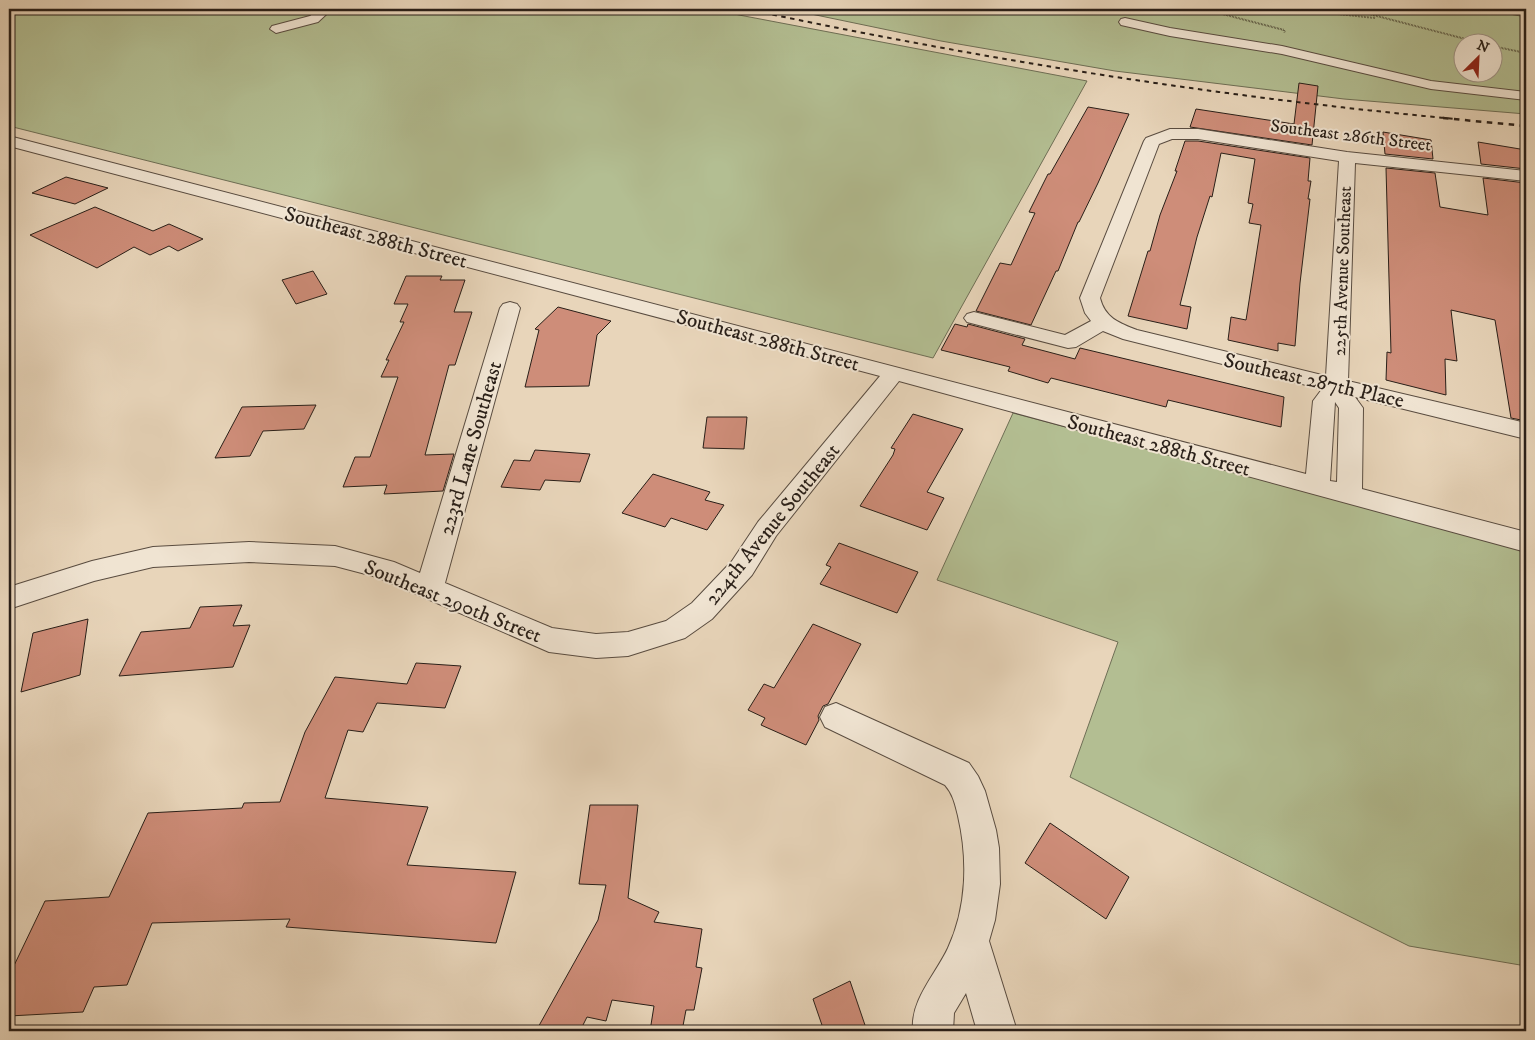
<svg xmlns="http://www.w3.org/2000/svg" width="1535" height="1040" viewBox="0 0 1535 1040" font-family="'IM FELL DW Pica',serif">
<rect width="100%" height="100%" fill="#e8d5ba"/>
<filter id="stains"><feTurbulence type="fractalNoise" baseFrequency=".004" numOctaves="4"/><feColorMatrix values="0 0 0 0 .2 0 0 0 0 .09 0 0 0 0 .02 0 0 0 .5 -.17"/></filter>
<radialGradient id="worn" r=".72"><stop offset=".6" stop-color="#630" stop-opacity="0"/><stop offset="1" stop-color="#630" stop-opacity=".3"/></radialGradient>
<path fill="#b3be92" stroke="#6e6e55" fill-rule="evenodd" d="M9,9H716L739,15L1087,81L933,358L9,126Z
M787,9H1482L1526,17V114L1344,99L1115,71L941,41ZM1462,42H1492V72H1462Z
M1013,413L1526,550V966L1409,946L1070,777L1118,642L937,580Z"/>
<path fill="#ce8d79" stroke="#291f18" d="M1299,83L1318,86L1312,145L1190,127L1196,109L1294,124Z
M1088,107L1129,114L1098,183L1079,222H1078L1058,271H1056L1031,325L976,311L1000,263L1011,265L1035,213L1029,212L1048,174H1050Z
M1383,132L1431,140L1433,159L1385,154Z
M1185,141H1198L1310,158L1308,181H1311L1308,199H1310L1300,283L1295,346L1278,343V351L1228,340L1231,317L1246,320L1261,225L1249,223L1253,204L1248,203L1255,159L1221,153L1212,197L1210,196L1197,237L1180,305L1191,307L1187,329L1128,316L1148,251H1150L1160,215L1177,171H1175Z
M1478,142L1526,150V169L1481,164Z
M1386,168L1435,173L1440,207L1488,215L1483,178L1526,183V421L1511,418L1495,320L1451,310L1457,361L1445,359L1446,395L1386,380L1387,352L1391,353Z
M66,177L108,188L75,204L32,193Z
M95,207L153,231L169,224L203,239L178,251L169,246L150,255L134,247L97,268L30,235Z
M313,271L327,294L296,304L282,280Z
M406,276H442L440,280H465L454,312H472L455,365H449L425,455L454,454L443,491L384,494L387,485L343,487L355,457H370L398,377H381L389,360H386L404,322H400L408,304H394Z
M558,307L611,321L597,335L589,386L525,387L539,330L535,329Z
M955,324L967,327L968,324L1025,339L1022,345L1075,359L1080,348L1284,397L1281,427L1168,400L1166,407L1051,378L1048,383L1008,371L1010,367L941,350Z
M316,405L304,429L263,431L250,456L215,458L242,407Z
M913,414L963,429L927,492L944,498L927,530L860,506L893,455L895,449L891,448Z
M707,417H747L744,449L703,448Z
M535,450L590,454L580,482L545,480L540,490L501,487L514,460L530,461Z
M653,474L710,492L705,500L724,505L707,530L671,518L665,527L622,513Z
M839,543L918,572L897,613L820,584L831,567L826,565Z
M242,605L233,626L250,625L233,667L119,676L141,632L190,628L200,607Z
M88,619L80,675L21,692L33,633Z
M813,624L861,644L828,704L823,706L818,716L819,720L806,745L761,725L765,718L748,710L764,684L774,688Z
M416,663L461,666L445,708L377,703L363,732L348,730L325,798L428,807L407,865L516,872L496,943L286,927L290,919L152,923L127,985L94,987L83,1012L9,1016V976L45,901L109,897L148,813L242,808L244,803L280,802L305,732L335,677L407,684Z
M590,805H638L628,898L659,912L654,922L702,929L696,967L702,968L694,1010H686L682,1031H650L654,1006L612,1000L606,1021L587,1017L580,1031H536L598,920L606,885L579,884Z
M1050,823L1129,877L1106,919L1025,863Z
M850,981L867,1031H824L813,999Z"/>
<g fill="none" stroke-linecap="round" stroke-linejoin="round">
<g stroke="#594c40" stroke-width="2">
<path id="minor" d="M9,9H145L139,13L9,14Z
M319,9H332L318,22L276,33L270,29L272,26L310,16Z
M1125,18L1170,28L1282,46L1431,81L1526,92V100L1431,89L1282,54L1170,36L1121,25L1119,22L1121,19Z
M1170,129H1198L1347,152L1526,171V181L1355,163L1348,381L1526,423V439L1355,397L1363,408L1362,489L1526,532V552L899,381L776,536L752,575L712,619L685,638L628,656L596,658L549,652L377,577L335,566L249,562L153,567L94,581L9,609V587L92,561L153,547L249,542L335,546L394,562L420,573L500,308L503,304L510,302L517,304L520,308L445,583L552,628L596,634L628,632L666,621L692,603L732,561L758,522L880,376L9,146V136L1306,474L1313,401L1322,389L1123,339L1103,331L1076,347L1068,348L967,322L964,318L967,314L974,312L1065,335L1091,321L1085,313L1080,298L1144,141L1146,138ZM1172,139H1198L1339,161L1326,376L1137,330C1119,323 1105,318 1100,298L1159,144ZM1335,402L1339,408L1337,482L1330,481Z
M836,703L969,763L978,776L985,791L996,830L999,848L1000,884L995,920L989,941L1017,1031H977L966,993L954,1013L953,1031H913C910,1000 936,974 948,948C967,907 968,859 958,816C955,804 953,794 945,785L825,727L820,717L825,707Z"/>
</g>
<path stroke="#291f18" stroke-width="2" stroke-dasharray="0.5 1" stroke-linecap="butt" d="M1103,9L1109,13
M1203,9L1284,30L1285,33
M1291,9L1375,18
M1350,9L1477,42
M1492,46L1526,53"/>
<use href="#minor" fill="#f0e4d2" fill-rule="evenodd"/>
<path stroke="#291f18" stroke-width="2" stroke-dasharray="4.5 4.5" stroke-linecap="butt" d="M746,9C981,59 1217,97 1456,119"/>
<path stroke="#291f18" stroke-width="2.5" stroke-dasharray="5.5 5.5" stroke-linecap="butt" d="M1443,118L1526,126"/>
</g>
<g text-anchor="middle" stroke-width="4" stroke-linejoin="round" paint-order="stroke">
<g font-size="18" fill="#291f18" stroke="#f0e4d2">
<text transform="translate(1351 135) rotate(7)" y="6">Southeast 286th Street</text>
<text transform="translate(1342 271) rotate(-88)" y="6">225th Avenue Southeast</text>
</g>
<g font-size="21" fill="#291f18" stroke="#f0e4d2">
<text transform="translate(376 237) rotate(15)" y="7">Southeast 288th Street</text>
<text transform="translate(768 340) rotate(15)" y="7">Southeast 288th Street</text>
<text transform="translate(1314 380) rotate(13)" y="7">Southeast 287th Place</text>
<text transform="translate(1159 445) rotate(15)" y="7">Southeast 288th Street</text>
<text transform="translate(470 448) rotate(-74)" y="7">223rd Lane Southeast</text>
<text transform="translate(772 524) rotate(-51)" y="7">224th Avenue Southeast</text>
<text transform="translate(453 601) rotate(22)" y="7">Southeast 290th Street</text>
</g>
</g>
<rect width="1535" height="1040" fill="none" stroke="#e8d5ba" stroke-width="30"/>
<rect x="10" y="10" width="1515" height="1020" fill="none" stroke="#291f18" stroke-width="2.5"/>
<rect x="15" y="15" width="1505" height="1010" fill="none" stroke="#291f18"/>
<g transform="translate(1478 58) rotate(24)"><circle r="24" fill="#f0e4d2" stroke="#a09588"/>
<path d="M0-4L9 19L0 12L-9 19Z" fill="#8f2418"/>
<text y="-8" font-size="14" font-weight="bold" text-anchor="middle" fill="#291f18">N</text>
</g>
<rect width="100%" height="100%" filter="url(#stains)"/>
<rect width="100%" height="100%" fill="url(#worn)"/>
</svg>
